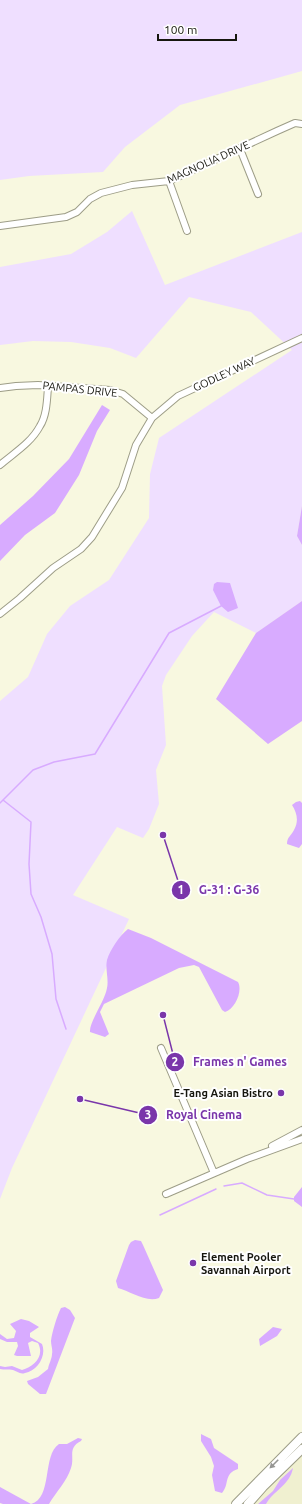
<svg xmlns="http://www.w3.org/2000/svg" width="302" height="1504" viewBox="0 0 302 1504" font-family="Ubuntu,sans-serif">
<rect width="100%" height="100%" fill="#f8f8e0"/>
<path fill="#f0f0d0" d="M302,1453V1504H253L261,1494Z"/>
<path fill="#efdfff" d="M0,0H302V71L180,105L125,147L103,172L29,176L0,180Z
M132,211L165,285L302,232V506L297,536L302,545V601L256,633L214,612L192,636L166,675L162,686L166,745L156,770L159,804L149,829L143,838L117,827L73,895L129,919L12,1168L0,1199V701L28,677L47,634L70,606L109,580L149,518L150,474L159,438L292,350L251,312L189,297L136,358L110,348L71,342L33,341L0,345V267L71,254L107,232Z"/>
<path fill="#d8abff" d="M102,405L110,410L97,431L79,475L55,513L25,535L0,561V525L33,496L69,459Z
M302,506V545L297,536Z
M217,582L230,583L238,608L228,612L221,606L213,590L214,584Z
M302,601V721L268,744L216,699L256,633Z
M300,801L302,803V844L299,848L287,844C287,837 291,836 294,830C299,821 297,813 292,805L296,802Z
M128,929L151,938L238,982C243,991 235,1009 225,1012L222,1010L199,967L194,965L179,968L104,1004L100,1012L109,1034L105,1037L90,1032C89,1022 105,1001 107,988C109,979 105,969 107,960C110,950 120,935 128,929Z
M302,1187V1207L294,1201V1197Z
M135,1240L141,1241L143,1245L163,1290L159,1298C146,1303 130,1291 118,1288L116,1281L129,1245L131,1242Z
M65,1307L70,1310L75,1318L46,1394H40L28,1384L27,1381L38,1377L48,1369C49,1363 52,1359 52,1354C53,1350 51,1345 51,1341C52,1332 57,1316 61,1308Z
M21,1319L29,1321L39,1327L30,1333V1337L42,1344C47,1356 37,1371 25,1373C20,1375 17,1371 13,1370C9,1369 4,1370 0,1369V1366L5,1367L12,1366L22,1370C34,1367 45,1356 38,1343L32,1341L28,1343L31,1356H17L14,1355L18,1346L17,1342H7L0,1339V1334L7,1339L14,1338L16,1331L10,1324Z
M273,1327L282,1329L277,1336L260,1346L259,1339Z
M201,1434L211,1439L214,1448L238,1464V1469C223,1474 230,1484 222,1493L215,1491L212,1475L214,1466L211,1457L201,1441Z
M78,1438L82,1439L81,1441C67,1448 75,1457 71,1468C67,1481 56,1492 49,1504H3L0,1503V1487L31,1504C53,1498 42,1455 59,1444H67Z
M293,1468C290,1485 273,1491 266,1504H258L273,1491L280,1480Z"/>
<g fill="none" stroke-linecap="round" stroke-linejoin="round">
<path stroke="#d8abff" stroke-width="1.5" d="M3,800L33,770L54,762L95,754L169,633L221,606
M0,803L3,800L31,822L29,864L31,894L41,917L52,954L56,999L66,1029
M224,1186L242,1183L267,1195L294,1199
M160,1215L216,1189"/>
<g stroke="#9d9d87" stroke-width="8">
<path id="minor" d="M240,149L258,194
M169,181L187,231
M0,226L66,217L77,212L90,199L101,193L132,185L169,181L277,131L295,123L302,124
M0,388L16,386L38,385L110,390L123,394L152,418
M0,465C14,453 31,443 40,426C47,415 47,399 48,387
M0,614L20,598L53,568L81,549L92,537L122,488L136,445L152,418L178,396L302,338
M161,1048L214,1173
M272,1146L302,1130
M166,1194L247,1159L302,1139"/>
</g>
<g stroke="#9d9d87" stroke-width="10">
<path id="tertiary" d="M236,1504L302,1437
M248,1504L263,1487L302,1449"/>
</g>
<use href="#minor" stroke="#fff" stroke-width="6"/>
<use href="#tertiary" stroke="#fff" stroke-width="8"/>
</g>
<defs><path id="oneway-solid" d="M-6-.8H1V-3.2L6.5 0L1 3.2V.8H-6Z"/></defs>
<use fill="#969693" href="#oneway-solid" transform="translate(274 1464) rotate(135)"/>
<g fill="#7a36aa" stroke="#fff" stroke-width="1.5">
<circle cx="281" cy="1093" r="4"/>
<circle cx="193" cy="1263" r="4"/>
</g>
<g text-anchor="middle" stroke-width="4" stroke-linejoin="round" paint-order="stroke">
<g font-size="11" fill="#16160e" stroke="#fff">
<text transform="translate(208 162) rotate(-24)" y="4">MAGNOLIA DRIVE</text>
<text transform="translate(224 374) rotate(-25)" y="4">GODLEY WAY</text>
<text transform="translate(80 389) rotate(6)" y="4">PAMPAS DRIVE</text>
</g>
<g font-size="11" font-weight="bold" fill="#16160e" stroke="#fff" text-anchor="end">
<text x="273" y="1097">E-Tang Asian Bistro</text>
<text x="201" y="1261" text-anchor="start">Element Pooler<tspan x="201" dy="13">Savannah Airport</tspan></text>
</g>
</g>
<path fill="none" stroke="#7a36aa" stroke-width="1.5" d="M163 835L181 890M163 1015L175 1062M80 1099L148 1115"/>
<g fill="#7a36aa" stroke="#fff" stroke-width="1.5">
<circle cx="163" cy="835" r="4"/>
<circle cx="163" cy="1015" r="4"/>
<circle cx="80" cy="1099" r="4"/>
<circle cx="181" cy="890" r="10"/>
<circle cx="175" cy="1062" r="10"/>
<circle cx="148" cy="1115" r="10"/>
</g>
<g font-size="12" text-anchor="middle" font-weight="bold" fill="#fff">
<text x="181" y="894">1</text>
<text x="175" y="1066">2</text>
<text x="148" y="1119">3</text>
</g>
<g font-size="12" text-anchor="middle" font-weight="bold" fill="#7a36aa" stroke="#fff" stroke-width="4" stroke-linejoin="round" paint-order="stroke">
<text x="229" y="894">G-31 : G-36</text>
<text x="240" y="1066">Frames n' Games</text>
<text x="204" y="1119">Royal Cinema</text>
</g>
<path d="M158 34v6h78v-6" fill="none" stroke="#16160e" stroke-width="2"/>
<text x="164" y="34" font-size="12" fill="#16160e" stroke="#ffffff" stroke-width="3" paint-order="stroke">100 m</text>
</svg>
